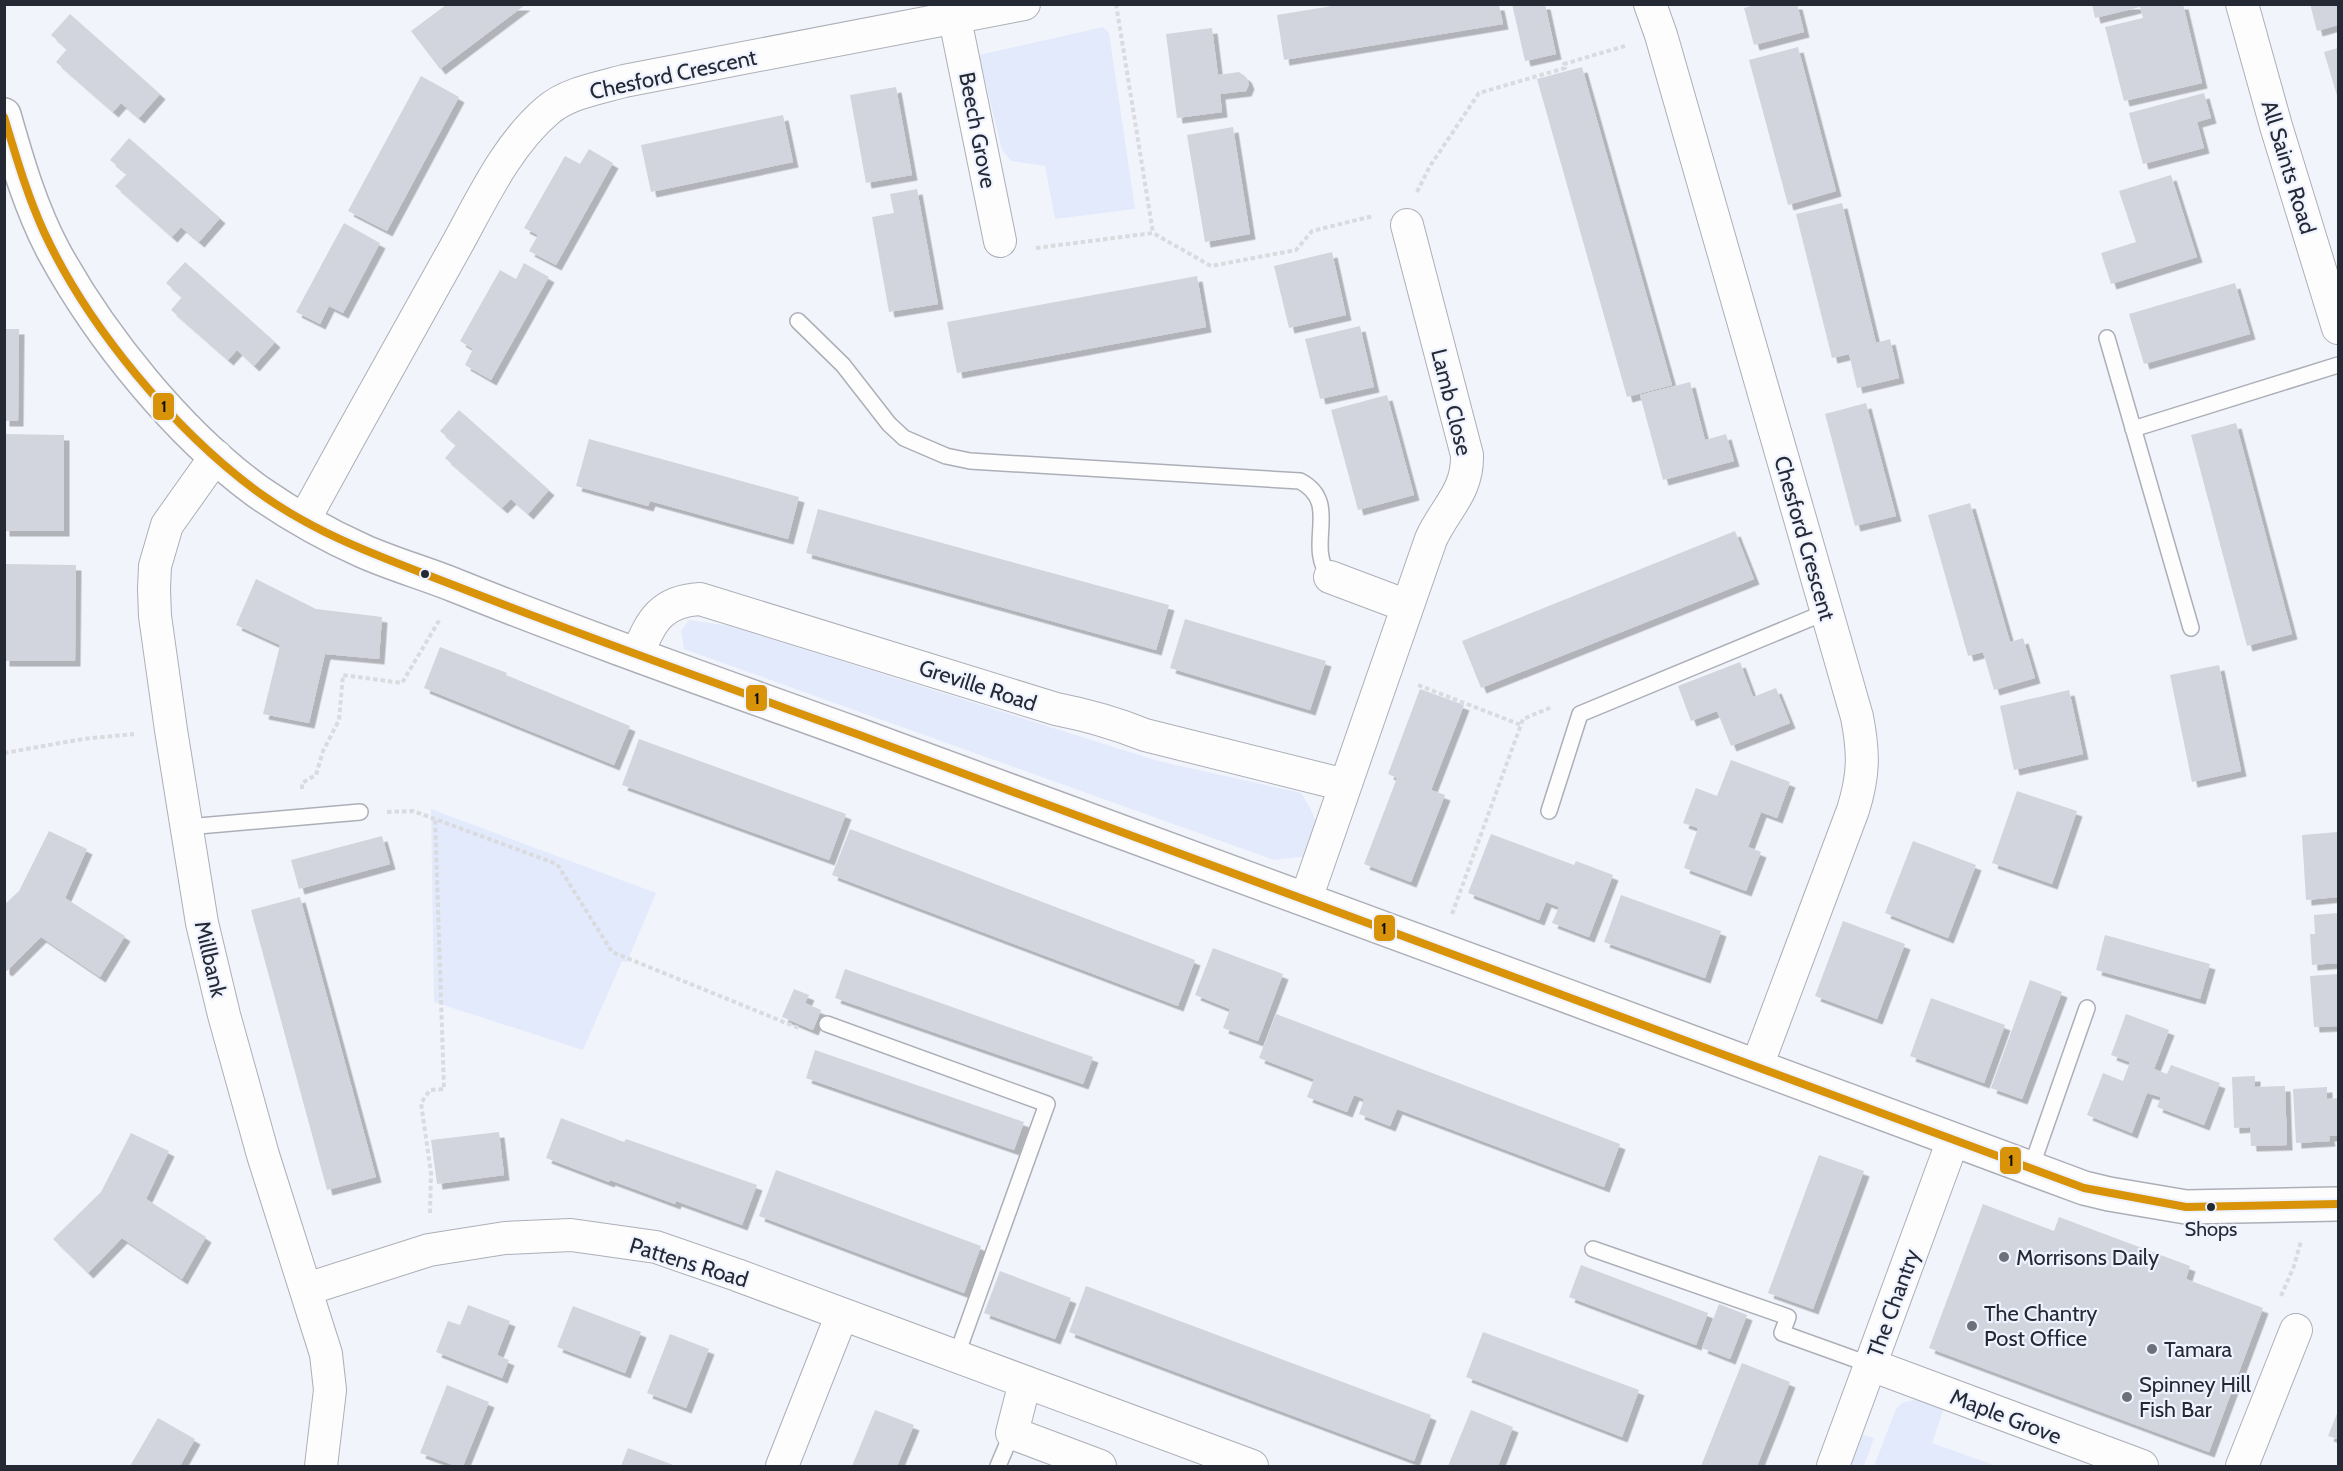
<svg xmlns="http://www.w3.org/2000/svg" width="2343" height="1471" viewBox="0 0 2343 1471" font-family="Cabin,sans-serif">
<defs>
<filter id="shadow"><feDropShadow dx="5.5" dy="5.5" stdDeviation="0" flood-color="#0004"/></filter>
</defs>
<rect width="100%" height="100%" fill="#f2f4fb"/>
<path fill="#e3eafc" d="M1103,27L1109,33L1135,209L1055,219L1045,166L1011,161L1002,150L979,55Z
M689,620L730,626L1158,761L1301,793C1317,819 1322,827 1308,856L1274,860L684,649L681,631Z
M431,809L656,893L627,962L622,961L583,1050L434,1002Z
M1917,1399L1931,1401L1944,1408L1932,1443L1996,1466H1874L1896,1409L1902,1403Z
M1863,1435L1874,1438L1864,1466H1851Z"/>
<path fill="#d2d5dd" filter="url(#shadow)" d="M1512,4H1545L1556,54L1525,61Z
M1758,4H1797L1804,32L1754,45L1744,8Z
M2092,4H2183L2202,83L2124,101L2105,27L2143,18L2140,7L2095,18Z
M2310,4H2338V25L2317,31Z
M446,5H525L440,69L411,31Z
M1338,5H1499L1503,24L1284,60L1277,15Z
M70,14L160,94L139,118L121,103L113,112L56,62L67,49L51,35Z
M1212,28L1218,75L1239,72L1246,77L1249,84L1246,91L1220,94L1222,112L1177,118L1166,34Z
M1798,47L1836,191L1788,205L1749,60Z
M2338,48V99L2324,52Z
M1582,67L1672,385L1627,397L1537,79Z
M421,76L459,97L387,231L348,211Z
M896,87L912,175L866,183L850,95Z
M2204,93L2211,118L2197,122L2204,148L2143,164L2129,113Z
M783,115L793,162L651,192L641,145Z
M1233,127L1250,234L1205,242L1187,135Z
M129,138L220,218L199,242L181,227L172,237L115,186L127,174L110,160Z
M589,149L613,163L556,265L529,251L538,235L524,228L565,156L580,164Z
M2171,175L2197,257L2111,284L2101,253L2136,242L2119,191Z
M917,189L938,304L889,312L872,217L894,213L890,194Z
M1842,203L1876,343L1890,339L1899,378L1857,388L1849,354L1832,358L1796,214Z
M344,223L380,243L343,313L329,306L320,324L296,312Z
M1332,252L1346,315L1289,328L1274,266Z
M185,262L275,342L254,366L237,350L228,360L171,310L182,297L166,283Z
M524,263L549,277L491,380L465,365L473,349L460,341L500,270L516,279Z
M1197,276L1206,327L957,373L947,322Z
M2235,283L2250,334L2144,364L2129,314Z
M1360,326L1374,387L1320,399L1305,339Z
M4,329H19L18,421H4Z
M1690,382L1705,440L1726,434L1734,461L1663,480L1640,395Z
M1387,395L1414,495L1358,510L1331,410Z
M1866,403L1896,516L1855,526L1825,414Z
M459,410L549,490L528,514L511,499L502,508L445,458L456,445L440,431Z
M2236,423L2292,634L2247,646L2191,435Z
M4,434L64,435V531H4Z
M589,439L799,497L788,539L650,501L648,506L576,486Z
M1970,503L2010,642L2023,638L2035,678L1994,690L1983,652L1968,656L1928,515Z
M818,509L1169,605L1156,650L806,553Z
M1735,531L1754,579L1481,688L1462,641Z
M4,564L76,565L75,661H4Z
M256,579L316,609L382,617L379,659L325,654L309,723L263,714L280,645L236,625Z
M1185,619L1326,661L1310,710L1170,668Z
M440,647L507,673L506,675L630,726L614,765L424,688Z
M1740,662L1753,697L1776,688L1790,723L1731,746L1717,711L1691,721L1678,686Z
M2219,665L2241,771L2192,782L2170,675Z
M1420,689L1464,705L1431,790L1445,795L1411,882L1364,864L1397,778L1388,774Z
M2069,690L2083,754L2014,770L2000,706Z
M639,739L846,814L829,860L622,785Z
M1731,760L1790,782L1777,818L1761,812L1748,847L1761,852L1746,891L1684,868L1698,828L1683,823L1696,788L1717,796Z
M2017,791L2077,811L2052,884L1992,863Z
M850,829L1195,960L1178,1006L832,875Z
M49,831L87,849L65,898L125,936L100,977L41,937L7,971L4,969V905L19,891Z
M2338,832V897L2306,900L2302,835Z
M1491,834L1574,865L1576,861L1613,875L1589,937L1552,923L1559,907L1546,902L1539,920L1468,893Z
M382,836L390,864L299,889L291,860Z
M1913,841L1976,865L1948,938L1885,913Z
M1621,895L1721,931L1705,978L1604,942Z
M300,897L376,1177L327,1190L251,910Z
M2338,913V963L2312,965L2310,934H2315L2314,915Z
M1843,921L1905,944L1877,1019L1815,996Z
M2105,935L2210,964L2200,999L2096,970Z
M1213,948L1283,974L1258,1041L1223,1028L1230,1009L1195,995Z
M845,969L1093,1057L1083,1084L835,998Z
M2338,974V1026L2314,1027L2310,976Z
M2030,980L2062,992L2022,1099L1991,1088Z
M794,989L809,995L805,1003L821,1010L813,1030L782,1017Z
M1931,998L2005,1025L1984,1083L1910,1056Z
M1276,1014L1620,1144L1604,1187L1397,1109L1390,1126L1359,1114L1364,1099L1354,1095L1347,1112L1307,1097L1314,1079L1259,1058Z
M2126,1014L2169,1030L2154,1069L2167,1074L2171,1065L2220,1083L2204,1125L2157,1107L2161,1097L2147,1093L2132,1133L2087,1115L2103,1073L2123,1081L2130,1062L2111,1055Z
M815,1050L1024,1122L1014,1150L806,1078Z
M2255,1076V1087L2285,1086L2287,1145L2251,1146L2250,1127L2234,1128L2232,1077Z
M2327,1087V1099L2338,1098V1136H2329L2330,1141L2296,1143L2293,1089Z
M561,1118L624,1142L626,1139L757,1185L742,1225L676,1201L675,1204L610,1180L609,1182L546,1158Z
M499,1132L504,1175L437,1184L431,1140Z
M131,1133L169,1151L146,1199L206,1237L182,1279L122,1238L88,1273L53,1239L101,1192Z
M1819,1155L1864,1171L1813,1309L1768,1293Z
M776,1170L981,1246L964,1293L759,1216Z
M1983,1204L2054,1231L2059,1217L2190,1266L2186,1279L2263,1308L2209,1452L1929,1348Z
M1581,1265L1708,1313L1696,1345L1569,1297Z
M1000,1271L1071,1298L1055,1339L984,1313Z
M1086,1286L1431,1415L1414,1461L1069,1332Z
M1719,1304L1747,1315L1730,1359L1702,1348Z
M468,1305L510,1321L497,1355L509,1360L502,1378L436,1352L448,1321L460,1325Z
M573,1306L641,1332L625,1373L557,1347Z
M1483,1332L1639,1390L1622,1437L1466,1377Z
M670,1334L709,1349L686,1408L647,1393Z
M1742,1363L1790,1382L1777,1416L1757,1466H1701Z
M447,1385L489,1402L463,1466H456L420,1453Z
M875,1410L914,1425L897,1466H852Z
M1471,1410L1513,1427L1498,1466H1448Z
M2338,1411V1439L2328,1436Z
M158,1418L195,1439L180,1466H130Z
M628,1448L676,1466H621Z"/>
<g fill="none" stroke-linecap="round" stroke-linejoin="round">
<g stroke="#acafb7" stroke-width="18">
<path id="lane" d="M798,321L843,365L889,424L904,438L946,456L970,461L1300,481C1342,503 1304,545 1330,577
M2107,338L2191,628
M2133,429L2338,365
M1549,811L1580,714L1826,612
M187,827L360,812
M827,1024L1047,1104L956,1357
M2031,1168L2087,1008
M1593,1249L1788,1317L1782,1333L1871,1365
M998,1466L1012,1433"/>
</g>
<g stroke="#acafb7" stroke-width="34">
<path id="street" d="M1650,4L1661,35L1857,717C1864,753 1864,775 1853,810L1757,1066
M2242,4L2276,126L2338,328
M955,19L1000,241
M216,456L167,525L155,566L154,589L155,616L171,730L202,923L224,1015L263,1155L326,1354L330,1390L321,1466
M304,520C352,432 401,345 450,257C478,208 504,147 548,110C568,93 599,88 624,81L1024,4
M1330,577L1407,606
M638,653C651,620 662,601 700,599L1056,709C1087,715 1115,723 1145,735L1345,785
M1306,899L1431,539C1445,508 1468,492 1467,455L1407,225
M307,1289L429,1250L505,1238L571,1235L656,1247L737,1275L1252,1466
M1871,1365L2142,1466
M1025,1382L1012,1433L1100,1466
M782,1466L842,1314
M1833,1466L1953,1140
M2242,1466L2296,1330"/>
</g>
<g stroke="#acafb7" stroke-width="36">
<path id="secondary" d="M4,115C17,161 31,209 54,252C101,338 178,433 257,491C290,514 327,535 363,551C392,564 424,573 454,585C586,638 720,685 853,733C1264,884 1674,1035 2084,1188L2109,1194L2186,1207L2338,1204"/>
</g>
<path stroke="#dadbde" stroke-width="4" stroke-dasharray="4.5 3" stroke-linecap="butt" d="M1116,4L1153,233
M1417,192L1430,166L1479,93L1565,68L1564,64L1625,46
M1036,248L1153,233L1211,266L1296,250L1312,231L1373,216
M1418,685L1521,725
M4,753L83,739L134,734
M302,789V783L316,775L323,751L339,720L343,675L402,683L440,619
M387,812L413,811L557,864L612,952L801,1029
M1452,914L1523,719L1552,707
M430,1213L431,1173L421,1103L430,1090L444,1089L435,818
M2281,1296L2294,1266L2301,1241"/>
<use href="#lane" stroke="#fdfdfe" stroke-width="15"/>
<use href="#street" stroke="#fdfdfe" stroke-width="32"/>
<use href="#secondary" stroke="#fdfdfe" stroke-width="33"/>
<g stroke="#eef3ff" stroke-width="12">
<path id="bus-1" d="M4,117C16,156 27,195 44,232C88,327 174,430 258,492C323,539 393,561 466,590C594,640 724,686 854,733C1264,883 1674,1035 2084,1188L2186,1207L2338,1204"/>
</g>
<use href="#bus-1" stroke="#d89308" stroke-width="8"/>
</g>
<g fill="#252934" stroke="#eef3ff" stroke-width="2">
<circle cx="425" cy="574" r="5"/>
<circle cx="2211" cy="1207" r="5"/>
</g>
<g fill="#6d707a" stroke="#eef3ff" stroke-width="2">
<circle cx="2004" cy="1257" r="6"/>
<circle cx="1972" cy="1326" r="6"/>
<circle cx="2152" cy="1349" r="6"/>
<circle cx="2127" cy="1397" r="6"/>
</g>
<g text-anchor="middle" stroke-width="4.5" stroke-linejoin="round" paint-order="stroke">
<g font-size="20" fill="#252934" stroke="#eef3ff">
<text x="2211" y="1236">Shops</text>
</g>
<g font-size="22" fill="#252934" stroke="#eef3ff">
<text transform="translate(673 74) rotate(-12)" y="8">Chesford Crescent</text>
<text transform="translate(978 130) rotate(79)" y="8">Beech Grove</text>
<text transform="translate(2289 167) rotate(73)" y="8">All Saints Road</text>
<text transform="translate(1452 402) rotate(76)" y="8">Lamb Close</text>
<text transform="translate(1805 538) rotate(74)" y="8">Chesford Crescent</text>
<text transform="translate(978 685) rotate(18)" y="8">Greville Road</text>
<text transform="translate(211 959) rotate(77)" y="8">Millbank</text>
<text transform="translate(689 1262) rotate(17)" y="8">Pattens Road</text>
<text transform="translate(1893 1303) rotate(-70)" y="8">The Chantry</text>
<text transform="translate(2006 1416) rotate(21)" y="8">Maple Grove</text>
</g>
<g font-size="22" fill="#252934" stroke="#eef3ff" text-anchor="start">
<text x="2016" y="1265">Morrisons Daily</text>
<text x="1984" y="1321">The Chantry<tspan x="1984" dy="25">Post Office</tspan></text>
<text x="2164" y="1357">Tamara</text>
<text x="2139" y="1392">Spinney Hill<tspan x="2139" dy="25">Fish Bar</tspan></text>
</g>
</g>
<g stroke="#eef3ff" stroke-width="2">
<rect x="152" y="392" width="23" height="29" rx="6" fill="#d89308"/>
<rect x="745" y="684" width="23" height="28" rx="6" fill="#d89308"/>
<rect x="1373" y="914" width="23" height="28" rx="6" fill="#d89308"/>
<rect x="1999" y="1146" width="23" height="29" rx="6" fill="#d89308"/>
</g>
<g font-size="16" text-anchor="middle" font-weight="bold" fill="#111">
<text x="164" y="412">1</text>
<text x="757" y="704">1</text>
<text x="1384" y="934">1</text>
<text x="2011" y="1166">1</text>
</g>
<rect width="2343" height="1471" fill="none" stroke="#252934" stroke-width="12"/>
</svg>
